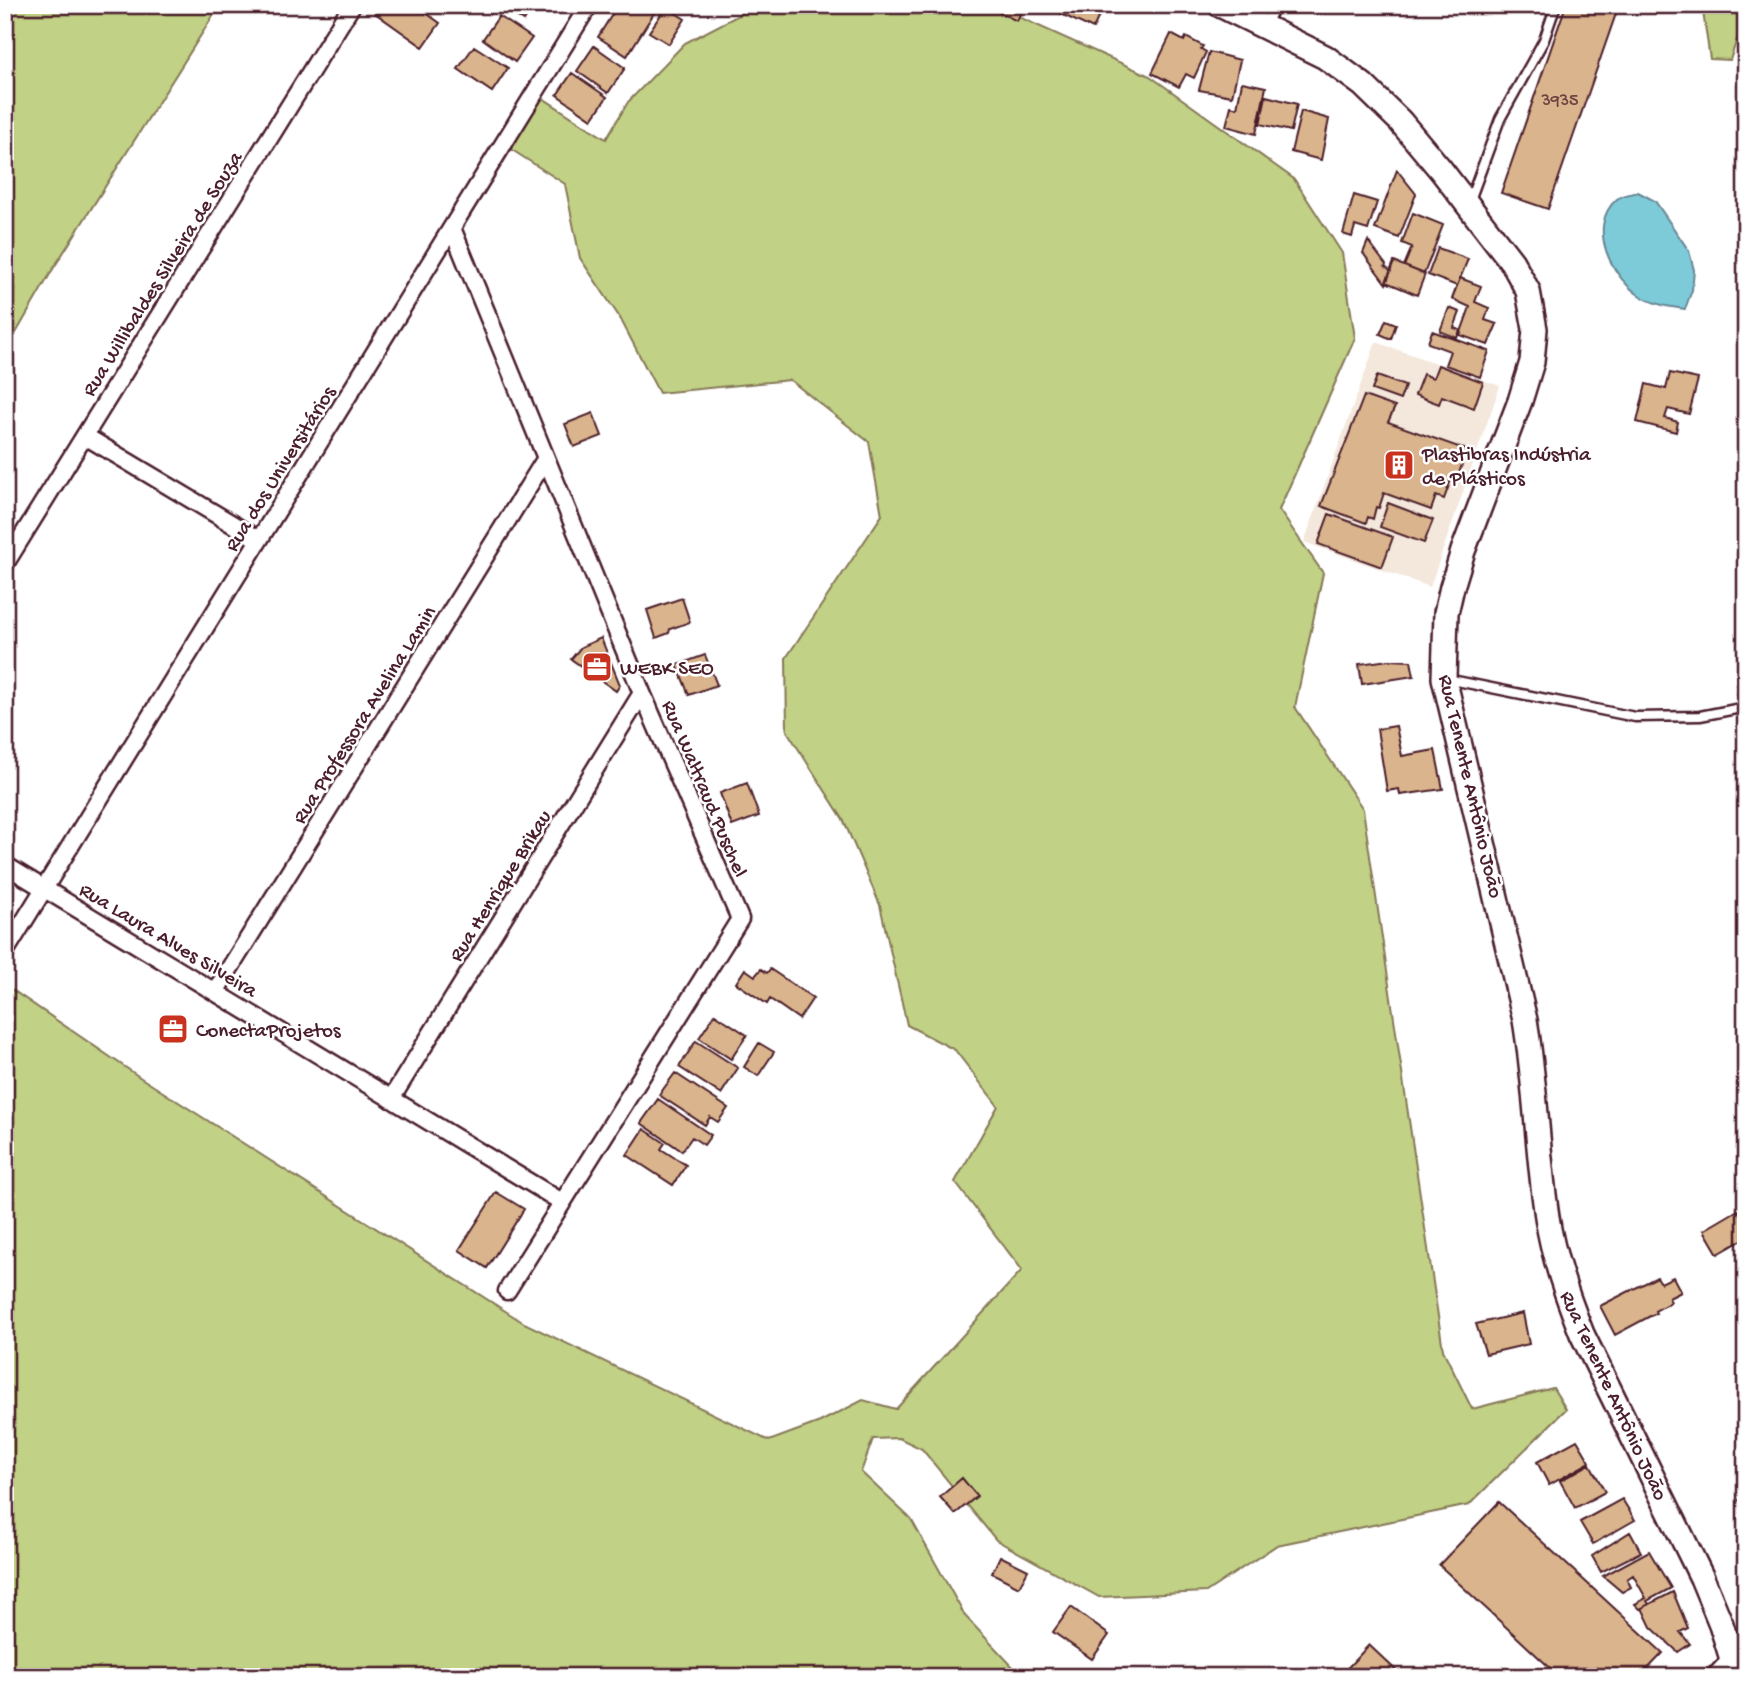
<svg xmlns="http://www.w3.org/2000/svg" width="1751" height="1682" viewBox="0 0 1751 1682" font-family="'Gochi Hand',sans-serif">
<rect width="100%" height="100%" fill="#fff"/>
<filter id="ink" filterUnits="userSpaceOnUse"><feTurbulence type="fractalNoise" baseFrequency=".0143" numOctaves="2"/><feDisplacementMap in="SourceGraphic" scale="14" xChannelSelector="R" yChannelSelector="G"/><feConvolveMatrix kernelMatrix="1 2 1 2 8 2 1 2 1" color-interpolation-filters="sRGB"/></filter>
<g filter="url(#ink)">
<path fill="#f4e8dc" d="M1376,342L1500,386L1430,587L1304,542Z"/>
<path fill="#c1d185" stroke="#867858" stroke-width="2" d="M5,5H220L53,269L5,352Z
M758,5H992L1150,76L1294,179L1342,253L1355,338L1279,510L1323,573L1295,707L1363,809L1443,1350L1472,1409L1553,1388L1566,1409L1469,1505L1277,1545L1206,1592L1099,1597L996,1540L922,1449L899,1438L873,1439L861,1472L911,1519L965,1616L1014,1668L1004,1677H5V985L141,1078L524,1323L769,1441L820,1422L863,1400L896,1409L1022,1270L955,1182L998,1106L955,1050L907,1025L880,905L843,819L787,731L786,658L882,515L869,442L790,380L659,393L620,318L580,258L565,184L509,148L541,97L606,139L628,102L685,43Z
M1702,5H1746V12L1730,60L1710,59Z"/>
<path fill="#7dcbd9" stroke="#698693" stroke-width="2" d="M1638,192L1655,201L1689,251L1694,270L1692,290L1685,309C1670,307 1656,305 1642,297C1613,280 1585,227 1617,199C1622,195 1631,194 1638,192Z"/>
<path fill="#dab48c" stroke="#4a1f2b" stroke-width="2" d="M381,5H415L440,23L423,47L375,13Z
M433,5H450L445,13Z
M500,5H535L524,21Z
M618,5H659L627,56L598,37Z
M984,5H1024L1017,21Z
M1066,5H1104L1093,29L1061,14Z
M1566,5H1619L1548,209L1501,193Z
M666,7L685,19L669,44L649,32Z
M499,16L532,38L515,62L483,39Z
M1171,34L1184,41L1186,37L1203,46L1201,49L1206,52L1194,78L1186,74L1179,87L1152,73Z
M474,46L508,68L492,92L458,69Z
M594,46L625,68L608,93L577,71Z
M1209,52L1240,60L1232,96L1199,90Z
M572,73L607,97L592,119L557,95Z
M1242,82L1266,87L1256,134L1226,126L1231,106L1237,108Z
M1266,96L1297,104L1291,131L1260,124Z
M1301,111L1329,119L1321,160L1291,152Z
M1397,170L1416,194L1399,238L1375,229Z
M1354,195L1377,202L1368,230L1355,226L1352,237L1343,234Z
M1413,213L1443,225L1424,274L1404,266L1412,247L1402,243Z
M1368,241L1386,265L1385,267L1391,271L1386,284L1363,253Z
M1438,248L1468,259L1457,286L1428,275Z
M1394,262L1425,274L1417,295L1386,282Z
M1460,278L1481,286L1475,302L1489,308L1485,320L1497,324L1488,345L1460,335L1470,307L1452,299Z
M1449,308L1460,312L1454,328L1460,330L1457,338L1440,331Z
M1386,320L1396,324L1391,339L1380,334Z
M1432,331L1489,351L1480,377L1445,365L1450,351L1428,343Z
M1438,365L1483,382L1474,408L1442,396L1439,404L1415,395L1423,374L1433,378Z
M1670,373L1698,379L1689,414L1668,409L1665,418L1678,422L1676,432L1637,422L1646,384L1666,389Z
M1377,376L1405,386L1400,400L1372,390Z
M1364,396L1395,407L1388,422L1467,450L1456,482L1451,480L1444,499L1436,496L1431,510L1384,493L1379,508L1376,507L1373,519L1368,517L1366,523L1321,506Z
M593,413L602,436L574,447L565,424Z
M1388,503L1433,520L1424,543L1380,527Z
M1329,514L1393,537L1382,567L1318,544Z
M682,598L690,622L670,629L669,633L656,638L647,610Z
M601,638L620,685L616,691L571,659L581,647Z
M705,655L717,685L689,695L677,665Z
M1389,660L1411,661L1414,676L1362,684L1359,664Z
M1396,726L1402,756L1435,750L1443,789L1400,795L1399,789L1387,791L1377,729Z
M747,783L759,816L732,826L720,793Z
M745,969L755,976L761,969L767,973L770,969L813,998L799,1019L770,999L767,1004L736,983Z
M715,1014L747,1035L731,1059L699,1038Z
M696,1041L738,1068L721,1094L679,1067Z
M759,1043L774,1052L758,1076L744,1067Z
M675,1073L728,1108L718,1122L710,1117L705,1125L659,1095Z
M658,1099L711,1135L704,1145L692,1137L682,1151L641,1123Z
M644,1129L665,1143L661,1149L686,1165L673,1185L627,1155Z
M496,1192L524,1209L487,1268L459,1250Z
M1738,1210L1746,1223V1238L1718,1254L1704,1230Z
M1657,1277L1661,1283L1673,1277L1681,1292L1669,1298L1671,1302L1655,1311L1656,1313L1615,1335L1600,1306Z
M1523,1313L1529,1344L1486,1354L1476,1324Z
M1577,1440L1590,1462L1549,1485L1537,1462Z
M1590,1464L1605,1492L1575,1508L1560,1481Z
M962,1478L977,1496L955,1514L940,1497Z
M1746,1494V1511H1745L1739,1500Z
M1622,1499L1635,1520L1593,1544L1580,1522Z
M1499,1502L1663,1653L1640,1677H1560L1439,1565Z
M1630,1532L1641,1552L1601,1572L1592,1556Z
M1649,1551L1671,1588L1647,1601L1649,1604L1640,1609L1635,1604L1646,1598L1633,1575L1627,1579L1631,1587L1622,1592L1603,1576Z
M1000,1556L1028,1570L1019,1587L992,1573Z
M1673,1592L1688,1628L1680,1632L1690,1644L1678,1652L1651,1627L1642,1608Z
M1071,1607L1109,1635L1092,1659L1053,1632Z
M1369,1645L1403,1677H1339Z"/>
<g fill="none" stroke-linecap="round" stroke-linejoin="round">
<g stroke="#4a1f2b" stroke-width="13">
<path id="lane" d="M1265,26L1276,5
M1470,200L1500,119L1544,40L1556,5
M1447,679L1635,717L1700,716L1746,707"/>
</g>
<g stroke="#4a1f2b" stroke-width="21">
<path id="street" d="M452,228L642,693L740,919L507,1291
M85,436L259,540
M5,564L352,5
M5,865L562,1202
M5,952L589,5
M215,992L546,458
M391,1099L642,693"/>
</g>
<g stroke="#4a1f2b" stroke-width="28">
<path id="secondary" d="M1220,5L1325,57L1363,85L1400,121L1441,170L1512,262L1528,291L1535,329L1532,362L1520,401L1463,551L1452,587L1446,613L1444,678L1525,1020C1536,1085 1537,1151 1547,1217C1553,1257 1567,1296 1582,1334L1702,1578L1721,1624L1733,1662L1719,1677"/>
</g>
<use href="#lane" stroke="#fff" stroke-width="8"/>
<use href="#street" stroke="#fff" stroke-width="16"/>
<use href="#secondary" stroke="#fff" stroke-width="23"/>
</g>
</g>
<defs>
<g id="building-square" transform="scale(1.575)"><rect x="-9" y="-9" width="18" height="18" rx="4" fill="#c8321e" stroke="#fff"/><path d="M-4-6H4V6H1V3H-1V6H-4ZM-2.5-4.3h1.7v1.8h-1.7ZM.8-4.3h1.7v1.8H.8ZM-2.5-1h1.7V.8h-1.7ZM.8-1h1.7V.8H.8Z" fill="#fff"/></g>
<g id="office-square" transform="scale(1.575)"><rect x="-9" y="-9" width="18" height="18" rx="4" fill="#c8321e" stroke="#fff"/><path d="M-6-3h4V-5.5h4V-3h4V5H-6ZM-1-4.5V-3h2v-1.5ZM-6 0V1H6V0Z" fill="#fff"/></g>
</defs>
<g fill-rule="evenodd">
<use href="#building-square" x="1399" y="465"/>
<use href="#office-square" x="597" y="667"/>
<use href="#office-square" x="173" y="1029"/>
</g>
<g text-anchor="middle" stroke-width="5" stroke-linejoin="round" paint-order="stroke">
<g font-size="18" fill="#6e4443">
<text x="1560" y="105">3935</text>
</g>
<g font-size="21" fill="#4a1f2b" stroke="#fff">
<text transform="translate(161 273) rotate(-58)" y="7">Rua Willibaldes Silveira de Souza</text>
<text transform="translate(279 468) rotate(-58)" y="7">Rua dos Universitários</text>
<text transform="translate(363 714) rotate(-58)" y="7">Rua Professora Avelina Lamin</text>
<text transform="translate(1472 786) rotate(77)" y="7">Rua Tenente Antônio João</text>
<text transform="translate(706 788) rotate(67)" y="7">Rua Waltraud Puschel</text>
<text transform="translate(499 885) rotate(-58)" y="7">Rua Henrique Brikau</text>
<text transform="translate(169 939) rotate(31)" y="7">Rua Laura Alves Silveira</text>
<text transform="translate(1615 1395) rotate(65)" y="7">Rua Tenente Antônio João</text>
</g>
<g font-size="21" fill="#4a1f2b" stroke="#fff" text-anchor="start">
<text x="1422" y="460">Plastibras Indústria<tspan x="1422" dy="24">de Plásticos</tspan></text>
<text x="620" y="674">WEBK SEO</text>
<text x="196" y="1036">ConectaProjetos</text>
</g>
</g>
<rect width="1751" height="1682" fill="none" stroke="#fff" stroke-width="28"/>
<rect x="14" y="14" width="1723" height="1654" fill="none" stroke="#4a1f2b" stroke-width="2.5" filter="url(#ink)"/>
</svg>
